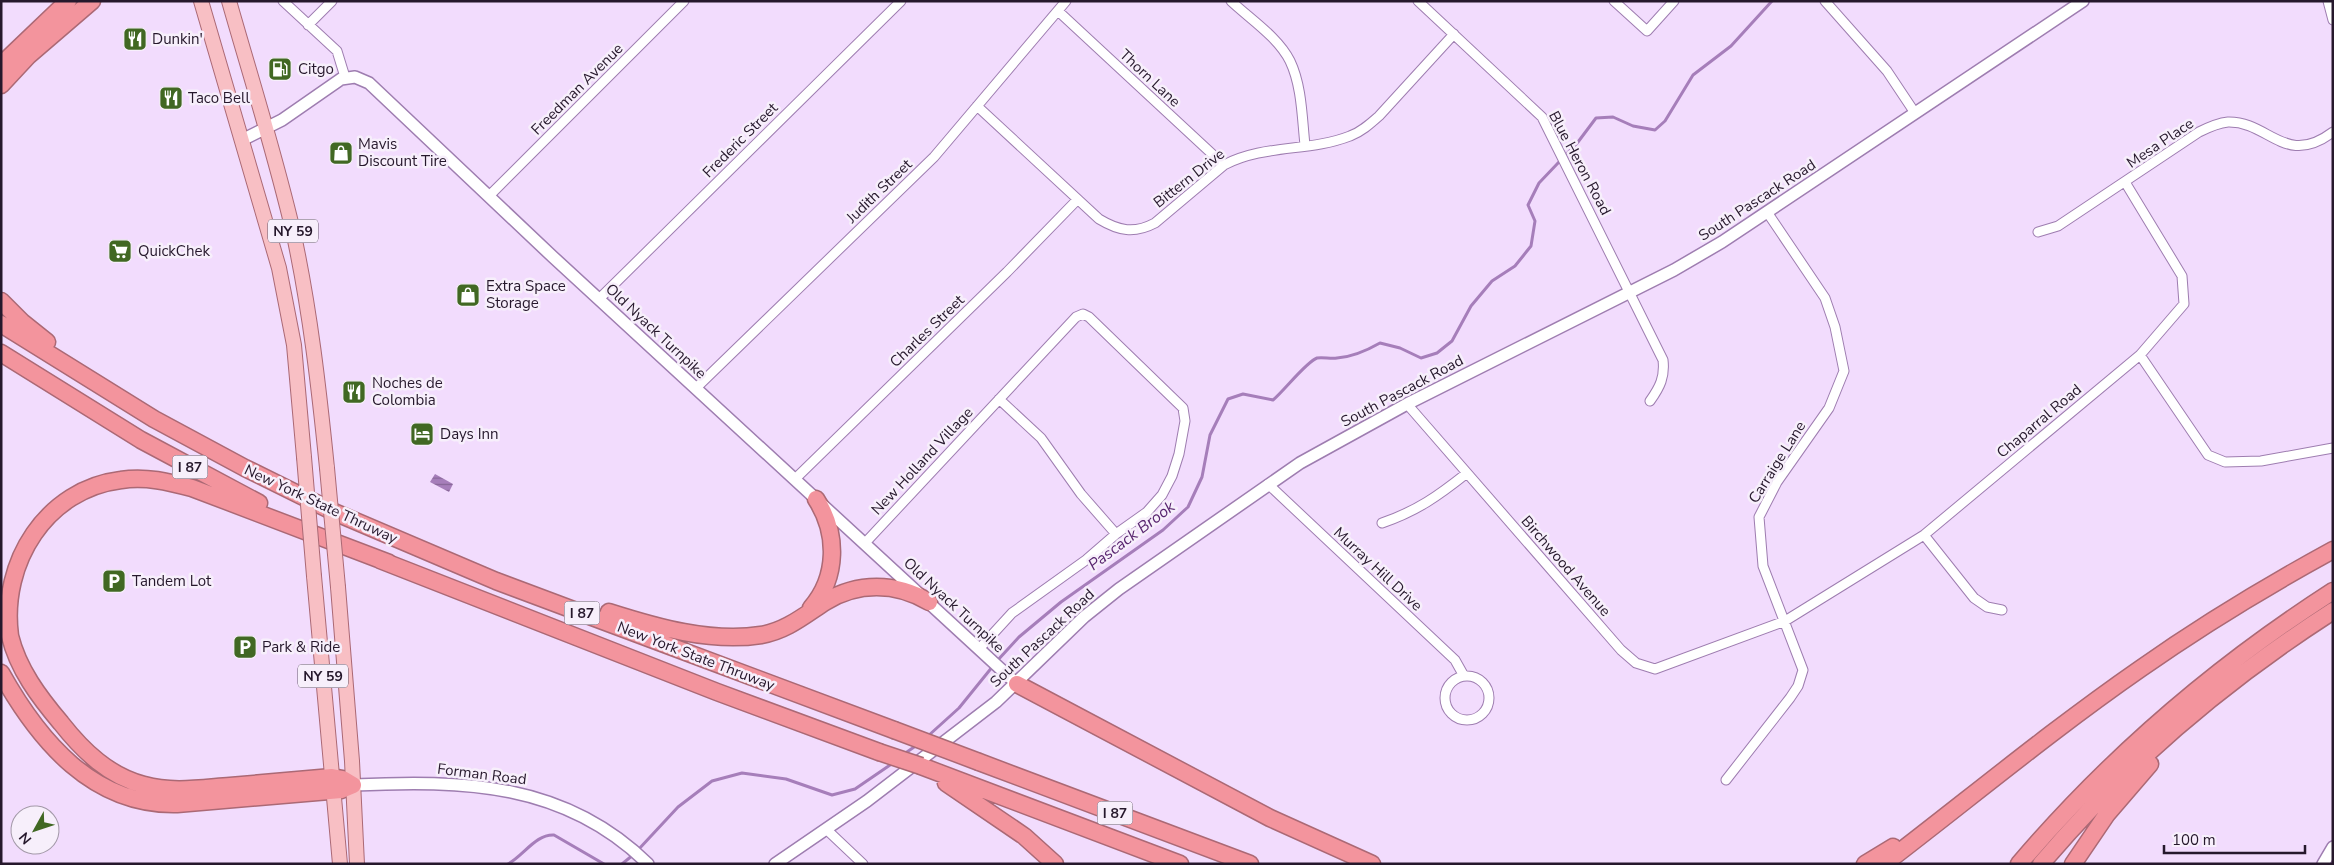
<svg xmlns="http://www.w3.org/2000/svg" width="2334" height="865" viewBox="0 0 2334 865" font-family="'Nunito Sans',sans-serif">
<defs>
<pattern id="water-rules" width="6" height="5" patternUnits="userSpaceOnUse" patternTransform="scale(1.25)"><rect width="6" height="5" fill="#a67eba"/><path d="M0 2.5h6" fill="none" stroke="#876697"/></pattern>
</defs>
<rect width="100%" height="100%" fill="#f2dcfd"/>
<path fill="url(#water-rules)" d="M435,474L453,484L449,492L430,482Z"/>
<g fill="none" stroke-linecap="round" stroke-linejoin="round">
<path stroke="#a67eba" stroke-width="3" d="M997,661L1019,637L1061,602L1163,530L1188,507L1202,477L1210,435L1228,399L1243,394L1273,400C1284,391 1306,362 1317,358C1323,357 1331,359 1337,358C1353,357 1366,351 1380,343L1400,348L1421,358L1437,353L1452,341L1471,306L1492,281L1515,266L1531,246L1535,221L1528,205L1539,183L1578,142L1596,118L1613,117L1633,126L1655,130L1665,121L1693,75L1731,46L1772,1
M928,736L959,708L993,666
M904,754L917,745
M638,850L678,807L712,781L742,773L786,779L832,795L855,789L893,763
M508,864C524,855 536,834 554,835L604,864
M622,864L633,855"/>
<g stroke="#9e7db0" stroke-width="11">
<path id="minor" d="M283,1L337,51L345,77
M1231,1C1250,19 1278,37 1290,61C1302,86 1302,118 1305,145
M1418,1L1542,117L1663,360C1665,377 1660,387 1650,401
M1614,1L1647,31L1674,1
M1825,1L1887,71L1915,113
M2328,1L2333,20
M1058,11L1224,165
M308,25L332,1
M977,106L1099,219C1119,231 1134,234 1155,223L1224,165C1264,144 1309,152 1350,136C1361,132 1370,124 1379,116L1454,34
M489,196L684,1
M2038,232L2058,226L2199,132C2209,127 2218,123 2228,122C2269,121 2285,168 2333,132
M599,299L901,1
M2140,355L2208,455L2225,462L2261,461L2333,448
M696,388L934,157L1066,1
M999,399L1041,438L1081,494L1116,534
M1407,404L1621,650L1636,663L1655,669L1785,621L1924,535L2140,355L2184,304L2182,276L2125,182
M795,479L1007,272L1077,200
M1268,484L1455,660L1464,676
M1382,523C1417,511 1438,496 1467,473
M1924,535L1974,598L1987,607L2002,610
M865,543L1076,317L1083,314L1089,317L1183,408L1185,421L1179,454L1172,476L1162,495L1147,512L1116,534L1086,560L1012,613L979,649
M1445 698a22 22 0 1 1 44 0a22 22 0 1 1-44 0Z
M1726,780L1790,698L1798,686L1803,670L1763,566L1759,517L1777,482L1829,408L1844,371L1835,327L1825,298L1767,212
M826,829L863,864"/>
</g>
<g stroke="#9e7db0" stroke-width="14">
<path id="tertiary" d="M242,140L282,120L341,79L355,77L369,83L553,257L1017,684
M353,785C463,780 565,782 648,864
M775,864L867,801L996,702L1084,617L1119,589L1300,463L1407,404L1674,270L1722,242L2083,1
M2323,864L2333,847"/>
</g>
<g stroke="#ab6975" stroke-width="16">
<path id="primary" d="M201,1L279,268L294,345L304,457
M229,1C251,78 275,154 293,231C310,309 319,389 327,468
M314,576L340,864
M338,587L352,761L357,864"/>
</g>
<g stroke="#ab6975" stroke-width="19">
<path id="motorway" d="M1,65L68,1
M1,85L28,56L92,1
M1,301L22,322L47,342
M1,324L154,419L245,468L334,512L496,581L894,730
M1,353L141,440L259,503
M380,560L717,692L879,752
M811,608C838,577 838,533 816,499
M609,612C656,627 711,643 761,635C786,631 805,615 825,602C857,582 896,582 929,602
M1,673C39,741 93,806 177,804L341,790L353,785L343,779L332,777C298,780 264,783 230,786C202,788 172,793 144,785C109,776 83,751 61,723C39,697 18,669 10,636C0,562 47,489 121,480C146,476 169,482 192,488L389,563
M1017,684L1270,818L1372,864
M979,762L1250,864
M921,766L1180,864
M946,783L1024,836L1055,864
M1865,864L1893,847
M1884,864C1969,799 2052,730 2140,669C2201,626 2267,586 2333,550
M2019,864C2110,757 2215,667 2333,591
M2041,864C2125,765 2224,681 2333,611
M2073,864L2107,814L2150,764"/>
</g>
<use href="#minor" stroke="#fff" stroke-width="9"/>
<use href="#tertiary" stroke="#fff" stroke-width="11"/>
<use href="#primary" stroke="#f8bfc4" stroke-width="14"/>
<use href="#motorway" stroke="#f3949d" stroke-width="16"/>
<g stroke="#ab6975" stroke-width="16" stroke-linecap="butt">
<path id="primary-bridge" d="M304,457L314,576
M327,468L338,587"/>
</g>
<g stroke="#ab6975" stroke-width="19" stroke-linecap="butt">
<path id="motorway-bridge" d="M894,730L979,762
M879,752L921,766"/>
</g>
<use href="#primary-bridge" stroke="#f8bfc4" stroke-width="14"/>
<use href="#motorway-bridge" stroke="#f3949d" stroke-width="16"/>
</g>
<defs>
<g id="restaurant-square" transform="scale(1.25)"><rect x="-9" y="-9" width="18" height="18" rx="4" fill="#416823" stroke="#f7effb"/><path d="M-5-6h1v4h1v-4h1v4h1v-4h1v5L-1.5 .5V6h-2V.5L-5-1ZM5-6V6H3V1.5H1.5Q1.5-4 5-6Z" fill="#fff"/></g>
<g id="fuel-square" transform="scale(1.25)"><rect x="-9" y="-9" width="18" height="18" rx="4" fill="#416823" stroke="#f7effb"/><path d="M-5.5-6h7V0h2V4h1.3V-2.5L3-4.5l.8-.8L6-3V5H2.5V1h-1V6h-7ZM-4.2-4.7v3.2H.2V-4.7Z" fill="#fff"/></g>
<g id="shop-square" transform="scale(1.25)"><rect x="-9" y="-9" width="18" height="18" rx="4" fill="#416823" stroke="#f7effb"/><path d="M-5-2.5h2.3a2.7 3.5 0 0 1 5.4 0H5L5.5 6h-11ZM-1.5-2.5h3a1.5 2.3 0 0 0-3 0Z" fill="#fff"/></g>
<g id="supermarket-square" transform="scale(1.25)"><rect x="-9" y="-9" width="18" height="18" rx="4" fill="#416823" stroke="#f7effb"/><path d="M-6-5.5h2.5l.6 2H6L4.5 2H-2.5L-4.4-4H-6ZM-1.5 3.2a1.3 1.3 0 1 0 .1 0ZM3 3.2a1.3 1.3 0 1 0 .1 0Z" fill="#fff"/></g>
<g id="hotel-square" transform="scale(1.25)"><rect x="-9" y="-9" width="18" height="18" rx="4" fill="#416823" stroke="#f7effb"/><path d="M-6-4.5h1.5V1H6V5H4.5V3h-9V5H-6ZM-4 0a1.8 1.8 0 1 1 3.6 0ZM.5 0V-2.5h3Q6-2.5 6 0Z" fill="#fff"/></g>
<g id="parking-square" transform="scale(1.25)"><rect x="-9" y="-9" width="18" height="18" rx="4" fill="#416823" stroke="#f7effb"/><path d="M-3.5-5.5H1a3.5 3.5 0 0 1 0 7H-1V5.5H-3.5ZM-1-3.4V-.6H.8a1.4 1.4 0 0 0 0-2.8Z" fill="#fff"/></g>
</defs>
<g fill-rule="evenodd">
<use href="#restaurant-square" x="135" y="39"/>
<use href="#fuel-square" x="280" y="69"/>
<use href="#restaurant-square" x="171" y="98"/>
<use href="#shop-square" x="341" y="153"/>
<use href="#supermarket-square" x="120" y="251"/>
<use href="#shop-square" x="468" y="295"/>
<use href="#restaurant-square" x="354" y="392"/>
<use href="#hotel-square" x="422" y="434"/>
<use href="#parking-square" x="114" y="581"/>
<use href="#parking-square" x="245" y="647"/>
</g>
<g text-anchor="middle" stroke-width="5" stroke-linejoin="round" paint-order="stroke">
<g fill="#f7effb" stroke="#65586a" stroke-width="1">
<rect x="268" y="219.5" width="50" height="23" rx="4"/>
<rect x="172.5" y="455.5" width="35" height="23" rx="4"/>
<rect x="564.5" y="601.5" width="35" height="23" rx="4"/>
<rect x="298" y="664.5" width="50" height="23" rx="4"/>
<rect x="1097.5" y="801.5" width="35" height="23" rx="4"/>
</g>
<g font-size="14" font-weight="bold" fill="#26182c">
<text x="293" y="236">NY 59</text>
<text x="190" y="472">I 87</text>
<text x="582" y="618">I 87</text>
<text x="323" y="681">NY 59</text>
<text x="1115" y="818">I 87</text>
</g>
<g font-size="15" fill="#26182c" stroke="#f7effb" text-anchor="start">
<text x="152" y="44">Dunkin'</text>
<text x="298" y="74">Citgo</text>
<text x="188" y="103">Taco Bell</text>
<text x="358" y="149">Mavis<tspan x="358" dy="17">Discount Tire</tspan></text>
<text x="138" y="256">QuickChek</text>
<text x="486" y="291">Extra Space<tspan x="486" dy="17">Storage</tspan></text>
<text x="372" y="388">Noches de<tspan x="372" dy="17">Colombia</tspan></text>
<text x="440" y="439">Days Inn</text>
<text x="132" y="586">Tandem Lot</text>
<text x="262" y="652">Park &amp; Ride</text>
</g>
<g font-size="15" fill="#26182c" stroke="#f7effb">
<text transform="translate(1150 78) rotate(43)" y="5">Thorn Lane</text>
<text transform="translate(577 89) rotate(-45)" y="5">Freedman Avenue</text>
<text transform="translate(740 140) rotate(-45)" y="5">Frederic Street</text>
<text transform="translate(2160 143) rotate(-34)" y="5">Mesa Place</text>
<text transform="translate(1580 163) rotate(62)" y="5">Blue Heron Road</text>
<text transform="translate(1189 178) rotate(-38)" y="5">Bittern Drive</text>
<text transform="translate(879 191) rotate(-44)" y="5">Judith Street</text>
<text transform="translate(1757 200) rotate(-33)" y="5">South Pascack Road</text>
<text transform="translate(656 331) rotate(43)" y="5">Old Nyack Turnpike</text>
<text transform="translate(927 331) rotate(-44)" y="5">Charles Street</text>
<text transform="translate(1402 391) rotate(-28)" y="5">South Pascack Road</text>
<text transform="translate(2039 421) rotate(-40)" y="5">Chaparral Road</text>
<text transform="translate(922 461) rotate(-47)" y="5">New Holland Village</text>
<text transform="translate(1777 462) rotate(-58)" y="5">Carraige Lane</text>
<text transform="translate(321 504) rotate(25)" y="5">New York State Thruway</text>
<text transform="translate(1566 566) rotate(49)" y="5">Birchwood Avenue</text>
<text transform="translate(1378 569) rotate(43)" y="5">Murray Hill Drive</text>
<text transform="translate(954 605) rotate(43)" y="5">Old Nyack Turnpike</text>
<text transform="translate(1042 638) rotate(-43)" y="5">South Pascack Road</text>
<text transform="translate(696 656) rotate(21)" y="5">New York State Thruway</text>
<text transform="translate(482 774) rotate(7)" y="5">Forman Road</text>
</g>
<g font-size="16" font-style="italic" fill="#592670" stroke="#f7effb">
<text transform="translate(1131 535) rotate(-37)" y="6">Pascack Brook</text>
</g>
</g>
<rect width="2334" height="865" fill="none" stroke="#26182c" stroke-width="5"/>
<g transform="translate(35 830) rotate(230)"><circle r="24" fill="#f7effb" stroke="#a399a8"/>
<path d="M0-4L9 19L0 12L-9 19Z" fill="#416823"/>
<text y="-8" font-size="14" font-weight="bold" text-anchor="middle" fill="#26182c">N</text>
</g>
<path d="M2164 845v8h141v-8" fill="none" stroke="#26182c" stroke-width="2.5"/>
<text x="2172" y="845" font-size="15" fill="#26182c" stroke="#f7effb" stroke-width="4" paint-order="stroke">100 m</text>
</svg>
